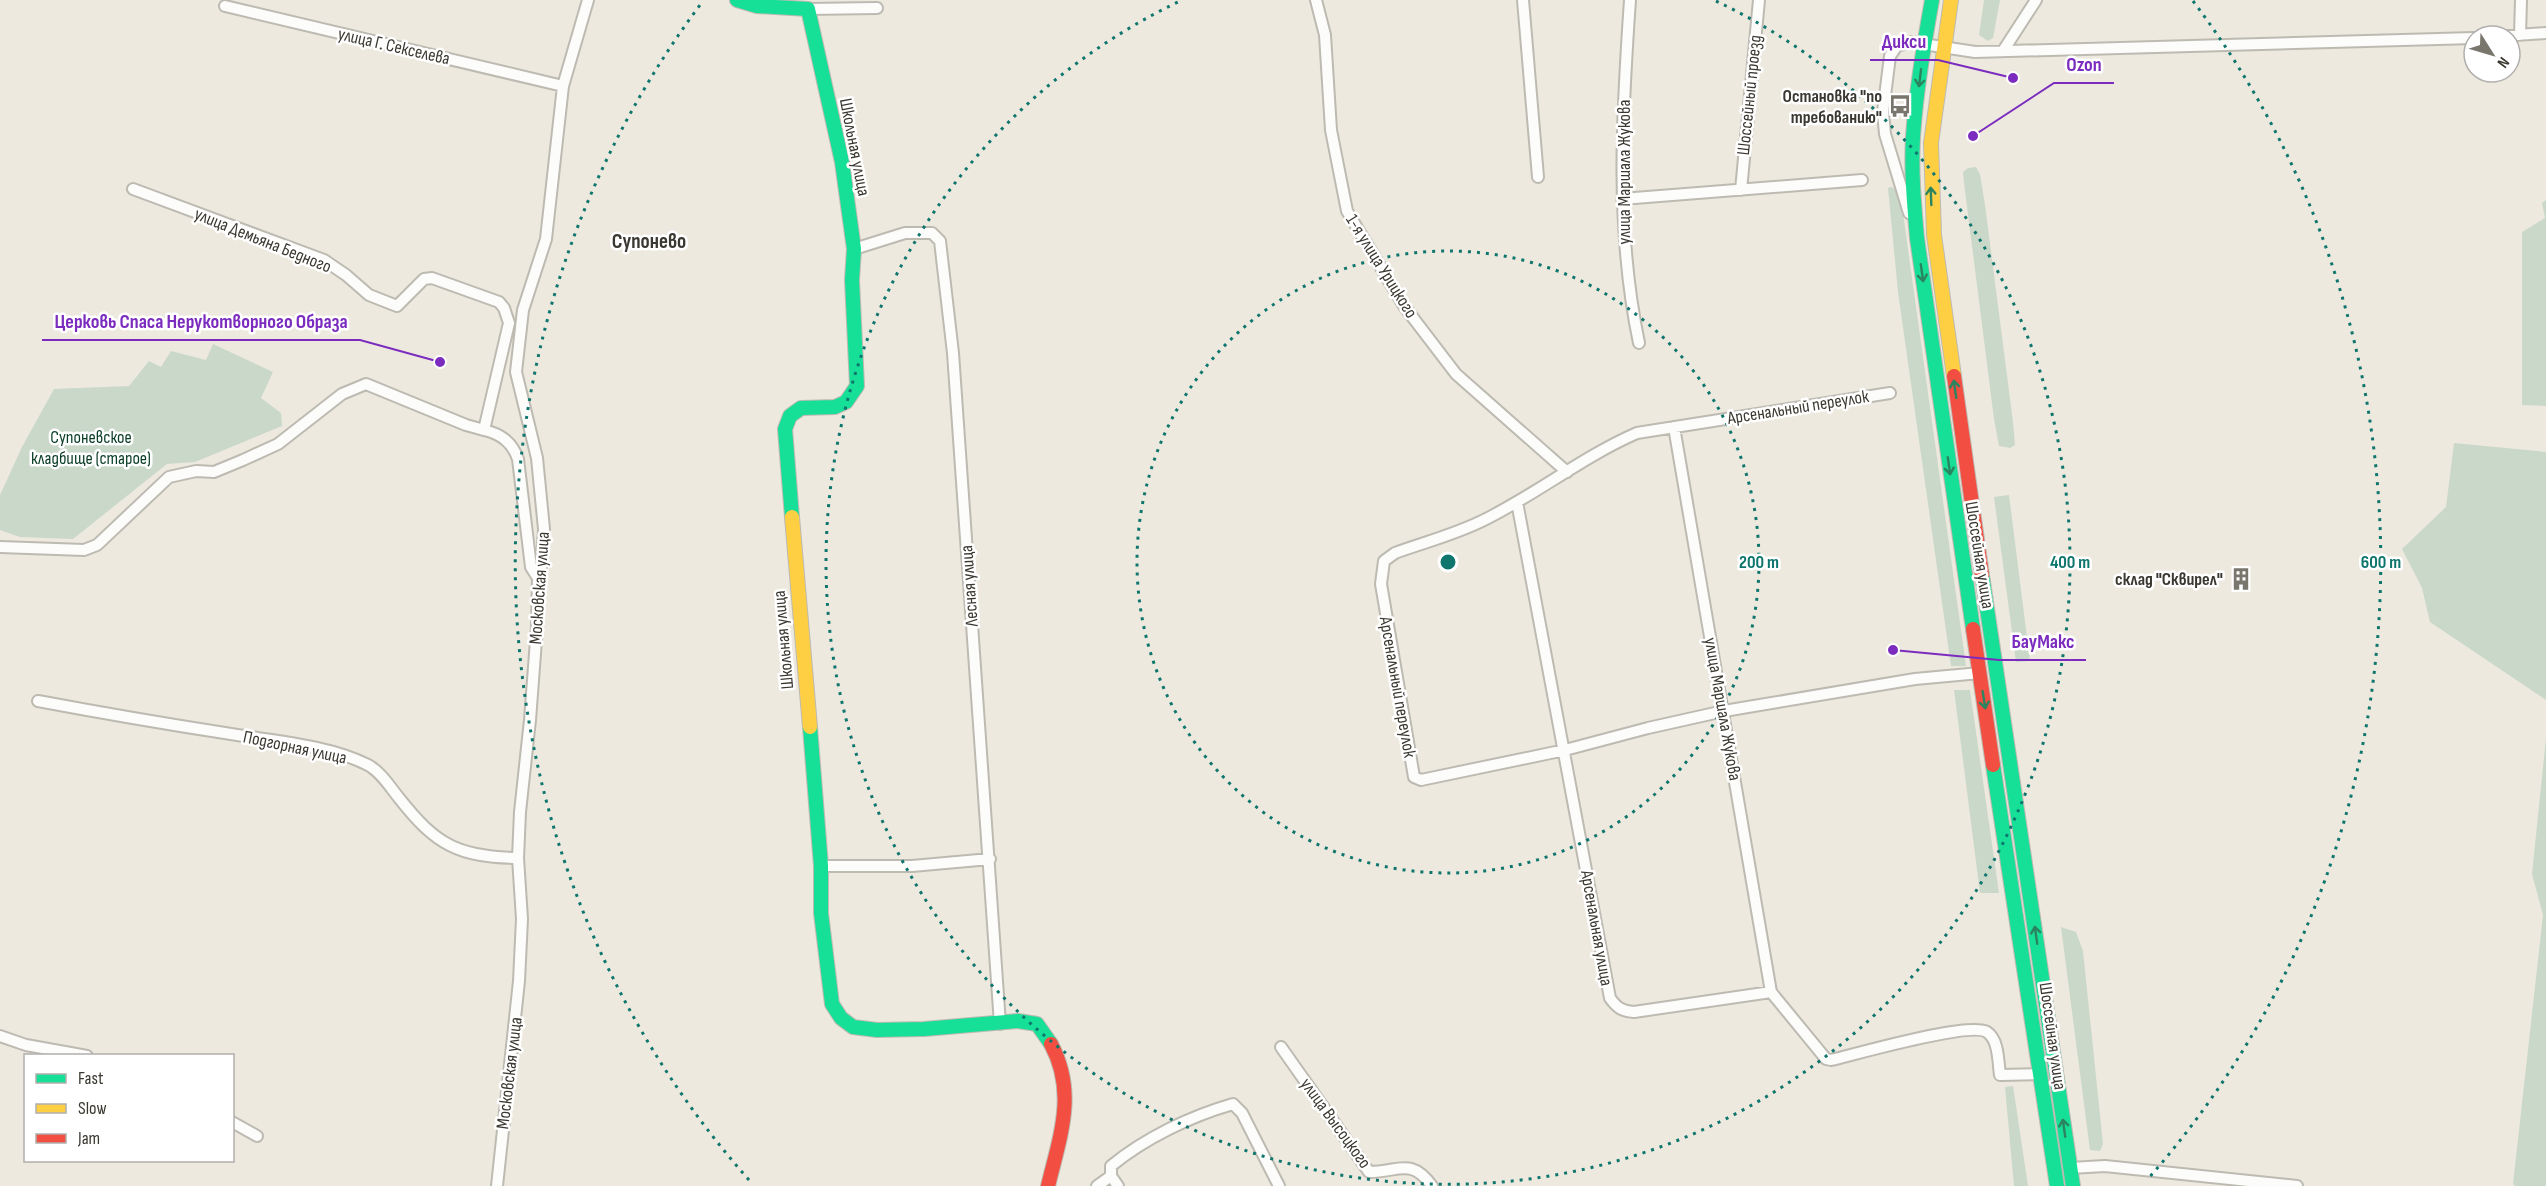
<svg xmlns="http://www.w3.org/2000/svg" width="2546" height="1186" viewBox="0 0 2546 1186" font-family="'Sofia Sans Condensed',sans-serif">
<rect width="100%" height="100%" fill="#ede9df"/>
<path fill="#cad8ca" d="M1984,0H2000L1993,38L1988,41L1979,35Z
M1976,167L1980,174L1985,205L2013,422L2015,445L2010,448L1999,446L1994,419L1964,183L1963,172L1968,168Z
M1892,187L1899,193L1902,206L1966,666H1951L1898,292L1888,188Z
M2546,200V406L2522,405V232L2545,218L2542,203Z
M213,344L273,372L261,398L281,413L282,426L195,462L167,464L73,539L20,537L0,530V495L22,447L54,389L129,386L149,361L161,367L171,351L206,360Z
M2454,443L2546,452V700L2430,622L2422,588L2402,549L2446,507Z
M2009,495L2030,661L2016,662L1994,497Z
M1954,690H1970L1999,893H1980Z
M2546,738V1186H2515L2513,1184L2543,915L2532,874Z
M2061,927L2076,932L2083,951L2103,1144L2100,1151L2090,1150Z
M2013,1086L2028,1186H2014L2005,1087Z"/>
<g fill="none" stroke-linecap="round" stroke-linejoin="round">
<g stroke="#bdbab2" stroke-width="14">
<path id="street" d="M1316,0L1325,35L1331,130L1347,211L1404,306L1456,374L1567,472
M1523,0L1538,177
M1630,0C1622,115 1615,229 1639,343
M225,6L563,86
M808,9L877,8
M2520,35L2521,0
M2501,36L2546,33
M2003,51L2036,0
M133,189L324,260L346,275L369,295L397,306L424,279L432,278L499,302L504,308L509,323L484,430C501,434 512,442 518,459L531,567L538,578
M1741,190L1759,0
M1622,199L1862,180
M1909,213L1885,134L1883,112L1890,56L1897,46L1910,42L1975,52L2474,38
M854,249L905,233H932L940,241L953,353L1000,1024
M1890,393L1637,433C1584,456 1538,493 1486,519C1457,534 1425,542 1395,553L1384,561L1381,584L1414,777L1421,780L1565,750L1648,728L1724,711L1915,679L1980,673
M1674,427L1771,992
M1517,502L1610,998C1617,1008 1622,1011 1634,1012L1771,992L1826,1059L1831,1060C1857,1054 1970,1021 1987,1032C1999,1040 1998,1062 2000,1075L2040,1074
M0,547L84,550L97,545L169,477L196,471L214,472L243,460L278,444L342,394L366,384L466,425L484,430
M38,701C102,713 166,724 231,734C274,741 329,745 368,765C381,772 390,787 399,798C436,845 458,857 518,858
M821,866H912L990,859
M0,1036L26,1045L87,1056
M1281,1047L1369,1172C1399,1172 1411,1157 1432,1186
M232,1122L257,1136
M2070,1168L2105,1166L2297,1186
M1111,1176V1166C1145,1138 1191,1116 1233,1104L1242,1113L1279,1186
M497,1186L519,981L522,919L518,858L520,812L530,720L537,627L538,578L542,563L544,529L537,458L516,372L523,310L546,239L563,86L588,0
M1097,1186L1111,1176L1118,1186"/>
</g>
<g stroke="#bdbab2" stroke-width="16">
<path id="fast" d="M737,0L757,6L808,9L842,162L854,249L852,280L857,386L846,402L835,407L801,408L790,416L785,429L792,517
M1932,0C1924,45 1916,91 1913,137C1911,171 1914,204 1917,238L1973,629
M1982,575L2073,1186
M810,727L821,866V913L832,1004L841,1018L853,1027L877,1030L924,1029L1018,1021L1037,1024L1051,1044
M1993,765L2057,1186"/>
</g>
<g stroke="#bdbab2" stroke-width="16">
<path id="slow" d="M1951,0L1931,143L1934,235L1954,376
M792,517L810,727"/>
</g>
<g stroke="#bdbab2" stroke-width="16">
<path id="jam" d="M1954,376L1982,575
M1973,629L1993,765
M1048,1186C1060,1136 1077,1093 1051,1044"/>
</g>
<use href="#street" stroke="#fcfcfa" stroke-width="10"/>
<use href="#fast" stroke="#16e098" stroke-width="14"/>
<use href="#slow" stroke="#ffcf43" stroke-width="14"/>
<use href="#jam" stroke="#f24e42" stroke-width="14"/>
</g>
<defs><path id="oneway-shaft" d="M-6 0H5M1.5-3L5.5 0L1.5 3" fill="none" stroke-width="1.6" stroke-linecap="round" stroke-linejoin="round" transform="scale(1.5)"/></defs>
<g stroke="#2a845f">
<use href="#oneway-shaft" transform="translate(1920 78) rotate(97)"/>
<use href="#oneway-shaft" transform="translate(1931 196) rotate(-92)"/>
<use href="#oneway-shaft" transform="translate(1922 273) rotate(82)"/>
<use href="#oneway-shaft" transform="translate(1955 389) rotate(-98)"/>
<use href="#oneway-shaft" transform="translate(1949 466) rotate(82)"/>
<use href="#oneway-shaft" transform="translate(1984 700) rotate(81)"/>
<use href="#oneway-shaft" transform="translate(2036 935) rotate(-98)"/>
<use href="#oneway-shaft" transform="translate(2064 1128) rotate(-98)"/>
</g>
<g fill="none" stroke="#0f766e" stroke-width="3" stroke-dasharray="3 6">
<circle cx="1448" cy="562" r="311"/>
<path d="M1716 1A622 622 0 1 1 1180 1"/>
<path d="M749 1180A933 933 0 0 1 703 1M2193 1A933 933 0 0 1 2147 1180"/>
</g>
<defs>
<g id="bus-bare" transform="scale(1.8)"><path d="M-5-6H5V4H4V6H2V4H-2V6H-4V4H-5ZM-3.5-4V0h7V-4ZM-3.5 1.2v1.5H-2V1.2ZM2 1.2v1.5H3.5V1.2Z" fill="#79766e" stroke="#fff" stroke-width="2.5" paint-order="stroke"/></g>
<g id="building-bare" transform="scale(1.8)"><path d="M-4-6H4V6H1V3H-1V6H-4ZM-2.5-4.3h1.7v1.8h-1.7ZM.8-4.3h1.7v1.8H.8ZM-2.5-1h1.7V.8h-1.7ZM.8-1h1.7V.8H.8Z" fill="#79766e" stroke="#fff" stroke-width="2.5" paint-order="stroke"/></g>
</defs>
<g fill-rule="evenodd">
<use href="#bus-bare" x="1900" y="106"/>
<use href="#building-bare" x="2241" y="579"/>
</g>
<g text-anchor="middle" stroke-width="5" stroke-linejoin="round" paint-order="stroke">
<g font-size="18" fill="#3b3831" stroke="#fff">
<text transform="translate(394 46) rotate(13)" y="6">улица Г. Секселева</text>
<text transform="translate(1749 95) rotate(-84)" y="6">Шоссейный проезд</text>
<text transform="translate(855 147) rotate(79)" y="6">Школьная улица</text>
<text transform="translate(1624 172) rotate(-90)" y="6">улица Маршала Жукова</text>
<text transform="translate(263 240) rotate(22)" y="6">улица Демьяна Бедного</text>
<text transform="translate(1382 266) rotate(58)" y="6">1-я улица Урицкого</text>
<text transform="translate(1798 407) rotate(-9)" y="6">Арсенальный переулок</text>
<text transform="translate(1980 555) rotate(81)" y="6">Шоссейная улица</text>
<text transform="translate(969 586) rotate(-94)" y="6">Лесная улица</text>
<text transform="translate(539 588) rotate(-86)" y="6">Московская улица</text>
<text transform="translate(783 640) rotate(-95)" y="6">Школьная улица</text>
<text transform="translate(1398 687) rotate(80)" y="6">Арсенальный переулок</text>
<text transform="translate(1723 709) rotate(80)" y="6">улица Маршала Жукова</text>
<text transform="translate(295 747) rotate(12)" y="6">Подгорная улица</text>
<text transform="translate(1597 928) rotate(80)" y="6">Арсенальная улица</text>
<text transform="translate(2053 1036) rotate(82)" y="6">Шоссейная улица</text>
<text transform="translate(509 1073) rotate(-83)" y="6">Московская улица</text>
<text transform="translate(1336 1123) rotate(54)" y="6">улица Высоцкого</text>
</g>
<g font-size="18" font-weight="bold" fill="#3b3831" stroke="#fff" text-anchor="end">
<text x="1882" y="102">Остановка "по<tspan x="1882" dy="21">требованию"</tspan></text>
<text x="2223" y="585">склад "Сквирел"</text>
</g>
<g font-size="18" fill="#0a3d26" stroke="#fff">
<text x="91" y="443">Супоневское<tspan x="91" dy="21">кладбище (старое)</tspan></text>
</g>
<g font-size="21" font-weight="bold" fill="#3b3831" stroke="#fff">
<text x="649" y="248">Супонево</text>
</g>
</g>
<circle cx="1448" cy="562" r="9" fill="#0f766e" stroke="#fff" stroke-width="3"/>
<g font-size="18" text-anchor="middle" font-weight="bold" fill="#0f766e" stroke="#fff" stroke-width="5" stroke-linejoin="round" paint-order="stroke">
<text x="1759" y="568">200 m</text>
<text x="2070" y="568">400 m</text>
<text x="2381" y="568">600 m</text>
</g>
<path fill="none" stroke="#7b2cbf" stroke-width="2" d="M2013 78L1938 60H1870M1973 136L2054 83H2114M440 362L360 340H42M1893 650L1999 660H2086"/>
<g fill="#7b2cbf" stroke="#fff" stroke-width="2">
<circle cx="2013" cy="78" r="6"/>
<circle cx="1973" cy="136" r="6"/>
<circle cx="440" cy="362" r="6"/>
<circle cx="1893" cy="650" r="6"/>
</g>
<g font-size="20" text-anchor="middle" font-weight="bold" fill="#7b2cbf" stroke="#fff" stroke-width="5" stroke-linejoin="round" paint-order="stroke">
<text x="1904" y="48">Дикси</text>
<text x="2084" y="71">Ozon</text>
<text x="201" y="328">Церковь Спаса Нерукотворного Образа</text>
<text x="2043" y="648">БауМакс</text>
</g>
<rect x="24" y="1054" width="210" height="108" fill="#ffffff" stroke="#b1afad" stroke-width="1.5"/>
<rect x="36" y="1074" width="30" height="9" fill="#16e098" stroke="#b1afad" stroke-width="1.5"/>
<text x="78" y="1084" font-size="18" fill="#3b3831">Fast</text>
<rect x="36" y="1104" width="30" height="9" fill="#ffcf43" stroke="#b1afad" stroke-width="1.5"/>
<text x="78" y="1114" font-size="18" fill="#3b3831">Slow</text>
<rect x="36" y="1134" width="30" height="9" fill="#f24e42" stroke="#b1afad" stroke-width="1.5"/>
<text x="78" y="1144" font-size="18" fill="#3b3831">Jam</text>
<g transform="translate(2492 54) rotate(127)"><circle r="28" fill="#ffffff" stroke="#b1afad" stroke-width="1.5"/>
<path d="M0-4.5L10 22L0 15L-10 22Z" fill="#79766e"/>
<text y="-9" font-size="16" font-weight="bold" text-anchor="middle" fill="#3b3831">N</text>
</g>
</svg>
